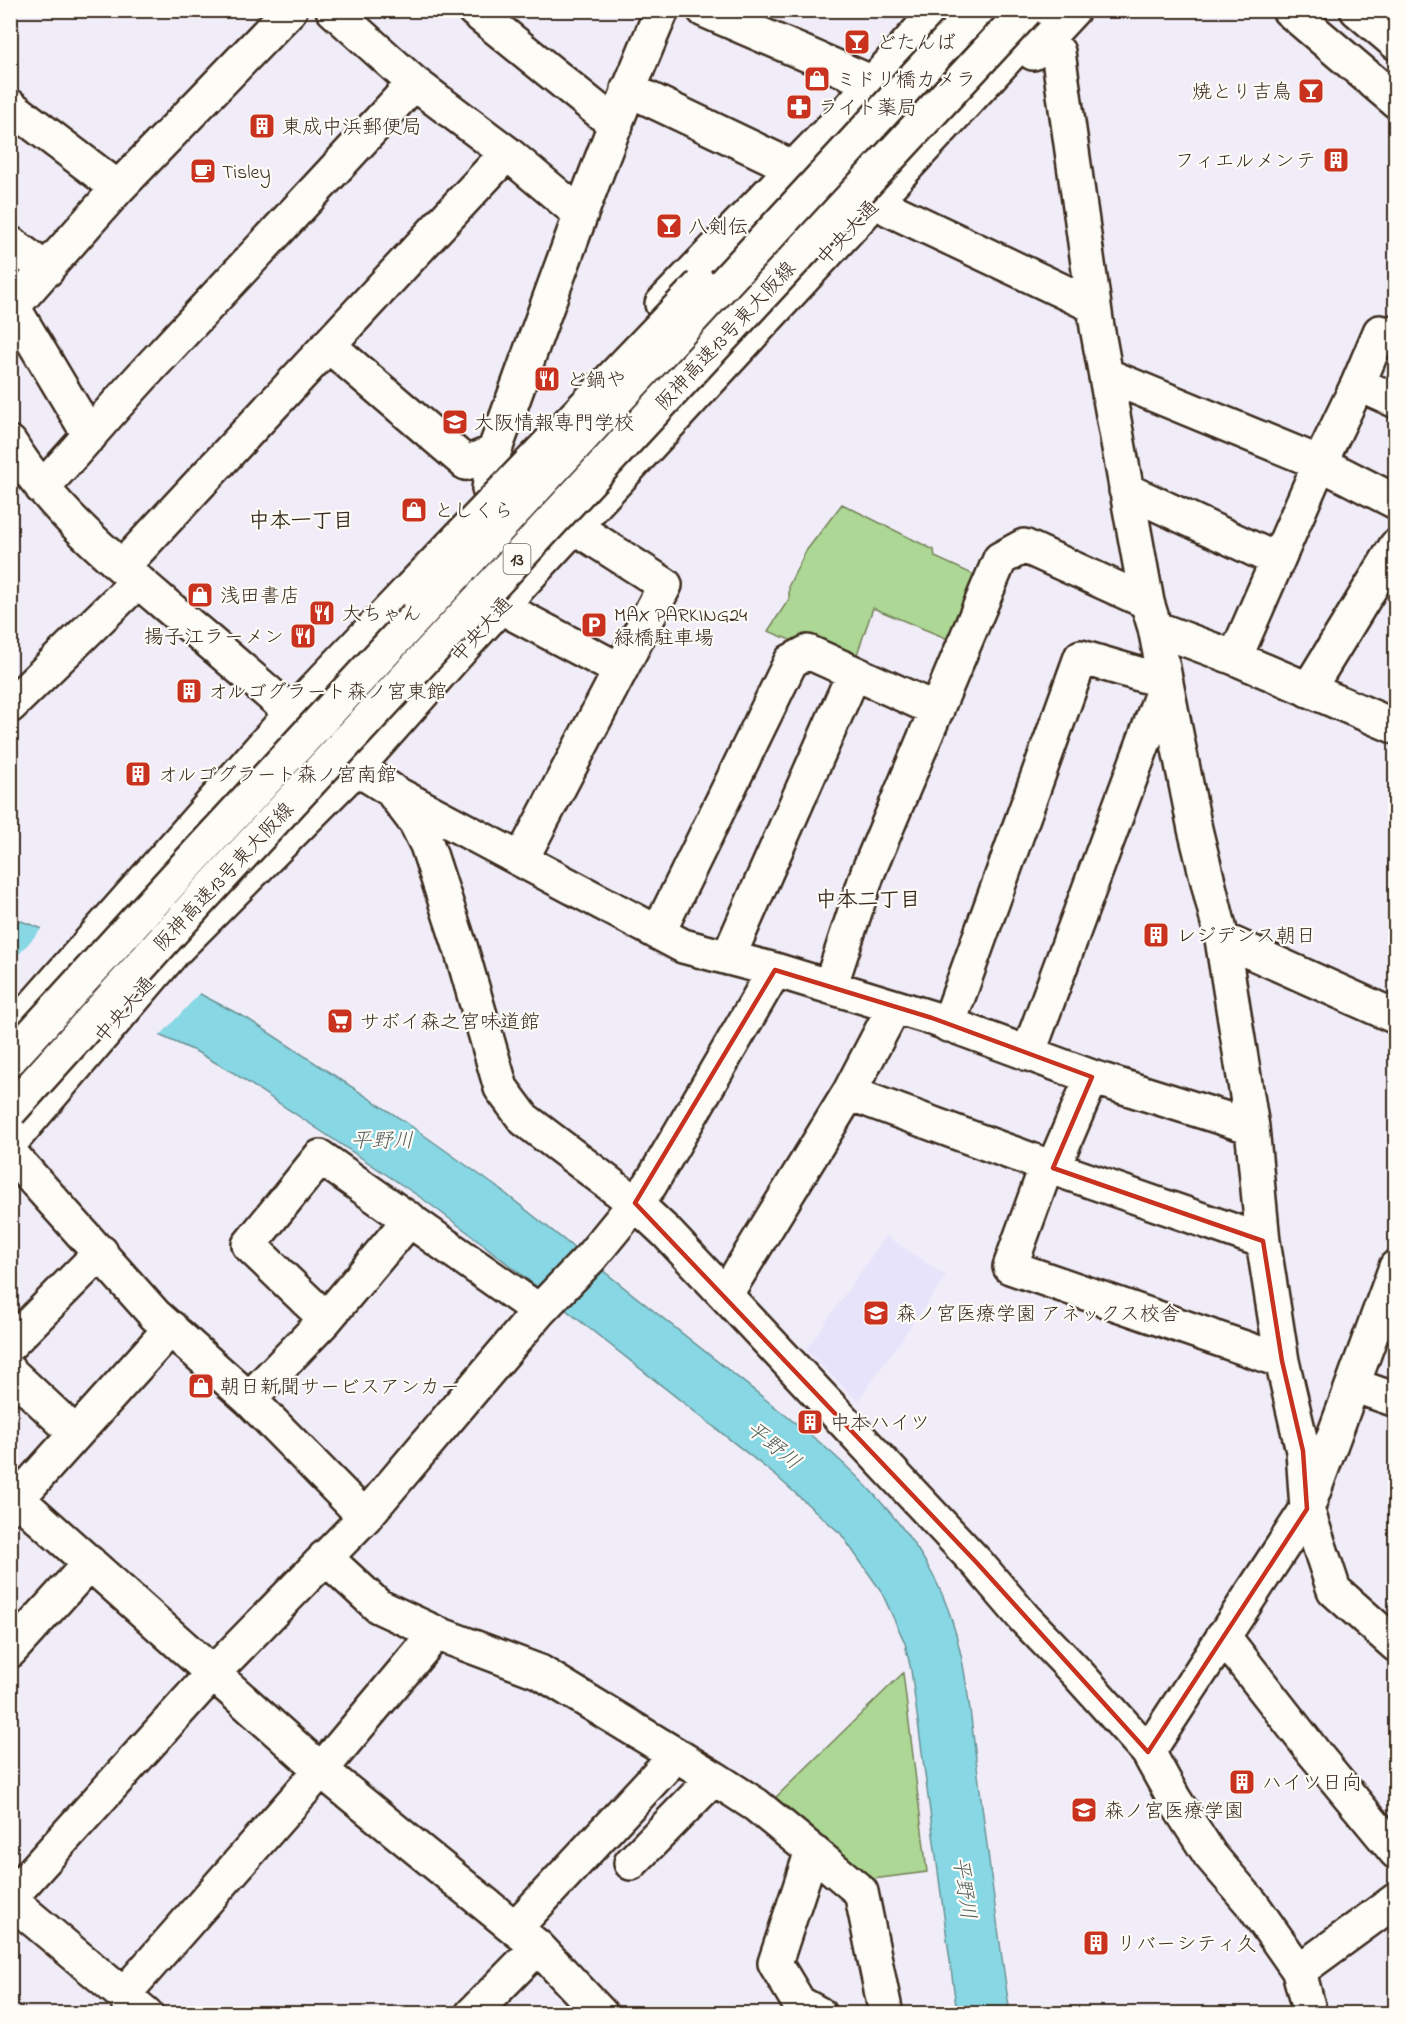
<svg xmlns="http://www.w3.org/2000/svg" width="1406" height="2024" viewBox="0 0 1406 2024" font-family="'Indie Flower','Klee One',sans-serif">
<rect width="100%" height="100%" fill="#f0edf9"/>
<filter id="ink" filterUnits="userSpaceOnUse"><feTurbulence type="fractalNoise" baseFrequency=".0167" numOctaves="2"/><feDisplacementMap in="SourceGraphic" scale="12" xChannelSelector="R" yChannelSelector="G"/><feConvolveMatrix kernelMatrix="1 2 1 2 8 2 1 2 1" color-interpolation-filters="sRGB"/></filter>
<g filter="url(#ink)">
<path fill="#e7e3fa" d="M886,1236L946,1276L858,1401L806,1350Z"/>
<path fill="#acd794" stroke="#748059" stroke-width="1.5" d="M842,504L934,550L935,557L979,577L948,639L873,608L853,666L768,631L789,599V585L806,551Z
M903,1673L927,1872L865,1880L770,1803Z"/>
<path fill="#88d7e4" stroke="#699295" stroke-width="1.5" d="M10,917L76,941L200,994L248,1019L404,1121L501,1190L818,1441C864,1480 907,1525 935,1579C966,1639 969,1708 978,1774C988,1854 998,1934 1010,2013H957L911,1670L905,1643L881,1591L841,1534L776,1476L470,1234L423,1199L232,1072L197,1052L35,980L11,972Z"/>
<path fill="#f0edf9" d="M45,925L77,938L201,992L158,1038L34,983L10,975L11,963Z"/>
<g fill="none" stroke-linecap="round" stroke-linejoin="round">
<g stroke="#3b2a1e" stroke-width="38">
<path id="minor" d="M333,10L414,83L507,153L580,214
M474,10L616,125
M704,10L873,83
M1043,41L1058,52L1097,327L1147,602L1155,628L1195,829L1222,939L1252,1127L1263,1241L1282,1361L1303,1451L1307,1509L1334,1590L1396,1645
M1033,53L1073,10
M628,89L794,168
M10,106L118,188
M889,209L1094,306
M10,243L47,270
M662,304L834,126L938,10
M13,307L90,436
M10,310L118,188L290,10
M328,345L466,463L494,452
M1106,375L1320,463L1396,502
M1358,384L1396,401
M10,443C56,517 128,572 193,628C248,674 301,722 356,768L391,790L416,823L427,845L461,949L501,1088L524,1119L635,1203L666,1232L977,1563L1024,1618L1077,1673L1148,1752L1174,1799L1210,1855L1252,1904L1299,1971
M42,488C82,445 120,399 161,356C245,265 331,175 414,83
M489,489L494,452C548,304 600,155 662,10
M1126,490L1277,560
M122,567L507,153
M514,614L620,670
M1155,628L1235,658L1396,727
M1235,658L1320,463L1358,384L1380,332L1393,335L1396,331
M1308,690L1396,546
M10,706L138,581
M399,795L683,946L775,970L932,1018L1092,1077L1252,1127
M521,860L665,585L587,535
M658,933L791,661L808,652L937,710
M1222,939L1396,1017
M728,958L854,673
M830,987L868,872L1000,559L1024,546L1147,602
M948,1025L1081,657L1166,682L1028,1054
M849,1093L1053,1168L1263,1241
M10,1153L155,1315L249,1399L365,1517
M1047,1165L1010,1267L1282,1361
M1053,1168L1092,1077
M726,1294L849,1093L894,1007
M326,1319L249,1245L320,1157L539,1311
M10,1344L101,1252
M10,1372L75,1433
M1353,1385L1396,1400
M249,1399L326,1319L410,1219
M10,1492L321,1770L538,1947L601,2014
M10,1507L171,1328
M325,1557L378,1606L436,1633L540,1672L714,1778L756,1805L812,1851L861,1892L886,2014
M1223,1636L1315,1754L1396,1852
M10,1651L90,1563
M1148,1752L1307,1509L1396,1267
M812,1851L775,1963L799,2003L819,2014
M631,1863L714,1778
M10,1898L212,1674L365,1517L539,1311L591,1257L650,1185L775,970
M10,1900L146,2014
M515,1928L676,1755
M124,1994L321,1770L436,1633
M472,2014L538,1947
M1310,2014L1299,1971L1396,1900"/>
</g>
<g stroke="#3b2a1e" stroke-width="38">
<path id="major" d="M1289,10L1396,101
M1357,10L1396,43
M10,1033L291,714L410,589
M10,1143L174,951L356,768L465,645L1051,10"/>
</g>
<use href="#minor" stroke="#fdfcf7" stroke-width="33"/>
<use href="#major" stroke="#fdfcf7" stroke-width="33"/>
<g stroke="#3b2a1e" stroke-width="38" stroke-linecap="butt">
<path id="major-bridge" d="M410,589L701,285"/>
</g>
<g stroke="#3b2a1e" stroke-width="38" stroke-linecap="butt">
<path id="highway-bridge" d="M10,1059L175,878L977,10
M10,1111L199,901L1026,10"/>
</g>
<use href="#major-bridge" stroke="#fdfcf7" stroke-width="33"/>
<use href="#highway-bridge" stroke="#fdfcf7" stroke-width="33"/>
</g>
</g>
<path fill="none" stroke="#c8321e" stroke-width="4.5" stroke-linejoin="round" d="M775,970L932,1018L1092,1077L1053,1168L1263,1241L1282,1361L1303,1451L1307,1509L1148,1752L977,1563L635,1203Z"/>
<defs>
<g id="bar-square" transform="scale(1.35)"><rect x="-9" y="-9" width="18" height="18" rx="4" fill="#c8321e" stroke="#fdfcf7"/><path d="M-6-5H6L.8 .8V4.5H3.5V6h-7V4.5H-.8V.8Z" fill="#fff"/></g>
<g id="shop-square" transform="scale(1.35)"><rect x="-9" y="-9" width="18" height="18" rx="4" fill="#c8321e" stroke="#fdfcf7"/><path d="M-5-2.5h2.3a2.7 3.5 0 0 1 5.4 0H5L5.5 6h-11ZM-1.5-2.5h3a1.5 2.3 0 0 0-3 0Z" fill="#fff"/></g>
<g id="pharmacy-square" transform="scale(1.35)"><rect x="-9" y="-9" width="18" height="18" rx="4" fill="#c8321e" stroke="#fdfcf7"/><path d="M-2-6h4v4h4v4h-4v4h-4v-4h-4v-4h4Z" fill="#fff"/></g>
<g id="building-square" transform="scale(1.35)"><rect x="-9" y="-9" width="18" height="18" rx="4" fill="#c8321e" stroke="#fdfcf7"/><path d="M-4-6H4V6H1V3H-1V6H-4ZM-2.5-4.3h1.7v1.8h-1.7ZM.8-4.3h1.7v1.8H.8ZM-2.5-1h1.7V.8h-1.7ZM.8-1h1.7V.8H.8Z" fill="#fff"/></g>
<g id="cafe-square" transform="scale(1.35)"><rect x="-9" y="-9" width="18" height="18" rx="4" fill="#c8321e" stroke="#fdfcf7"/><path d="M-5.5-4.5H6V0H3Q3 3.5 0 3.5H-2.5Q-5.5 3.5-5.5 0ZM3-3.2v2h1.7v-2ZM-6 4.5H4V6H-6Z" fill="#fff"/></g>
<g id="restaurant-square" transform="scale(1.35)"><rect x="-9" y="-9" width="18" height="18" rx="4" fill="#c8321e" stroke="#fdfcf7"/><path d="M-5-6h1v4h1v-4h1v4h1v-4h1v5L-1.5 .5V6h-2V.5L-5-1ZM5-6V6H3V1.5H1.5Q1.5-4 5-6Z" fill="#fff"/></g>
<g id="university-square" transform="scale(1.35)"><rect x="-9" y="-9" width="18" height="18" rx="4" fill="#c8321e" stroke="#fdfcf7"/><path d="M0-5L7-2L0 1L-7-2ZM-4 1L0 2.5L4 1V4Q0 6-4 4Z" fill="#fff"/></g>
<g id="parking-square" transform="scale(1.35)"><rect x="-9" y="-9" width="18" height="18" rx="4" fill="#c8321e" stroke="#fdfcf7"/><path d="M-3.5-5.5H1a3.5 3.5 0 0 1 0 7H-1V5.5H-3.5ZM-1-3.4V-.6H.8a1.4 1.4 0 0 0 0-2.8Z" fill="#fff"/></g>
<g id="supermarket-square" transform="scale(1.35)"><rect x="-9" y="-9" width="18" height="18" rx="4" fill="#c8321e" stroke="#fdfcf7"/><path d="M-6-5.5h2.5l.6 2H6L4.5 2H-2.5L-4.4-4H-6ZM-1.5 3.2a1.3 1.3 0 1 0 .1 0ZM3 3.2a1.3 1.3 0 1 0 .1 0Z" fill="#fff"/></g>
<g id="school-square" transform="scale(1.35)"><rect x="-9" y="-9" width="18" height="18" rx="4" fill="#c8321e" stroke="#fdfcf7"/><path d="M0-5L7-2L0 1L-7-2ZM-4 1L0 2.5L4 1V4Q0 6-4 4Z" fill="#fff"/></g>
</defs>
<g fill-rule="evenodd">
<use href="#bar-square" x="857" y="42"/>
<use href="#shop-square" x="817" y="79"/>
<use href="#bar-square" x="1311" y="91"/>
<use href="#pharmacy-square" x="799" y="107"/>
<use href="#building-square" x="262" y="126"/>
<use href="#building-square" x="1336" y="160"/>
<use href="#cafe-square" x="203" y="171"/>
<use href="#bar-square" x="669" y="226"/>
<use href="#restaurant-square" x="547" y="379"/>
<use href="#university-square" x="455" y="422"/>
<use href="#shop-square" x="414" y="510"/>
<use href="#shop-square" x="200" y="595"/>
<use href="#restaurant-square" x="322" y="613"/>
<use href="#parking-square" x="594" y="625"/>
<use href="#restaurant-square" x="303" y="636"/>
<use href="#building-square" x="189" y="691"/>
<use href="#building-square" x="138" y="774"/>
<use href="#building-square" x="1156" y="935"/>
<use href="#supermarket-square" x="340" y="1021"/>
<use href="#school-square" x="876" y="1313"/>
<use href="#shop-square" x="201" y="1386"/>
<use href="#building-square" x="810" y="1422"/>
<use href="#building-square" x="1242" y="1782"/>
<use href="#school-square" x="1084" y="1810"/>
<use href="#building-square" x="1096" y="1943"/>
</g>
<g text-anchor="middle" stroke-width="4.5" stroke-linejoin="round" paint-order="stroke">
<rect fill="#fdfcf7" stroke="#75695f" stroke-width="1.5" x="503.5" y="544" width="27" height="30" rx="4.5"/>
<g font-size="18" font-weight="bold" fill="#3b2a1e">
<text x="517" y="565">13</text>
</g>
<g font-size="20" fill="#3b2a1e" stroke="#fdfcf7" text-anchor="start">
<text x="876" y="49">どたんば</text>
<text x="836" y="86">ミドリ橋カメラ</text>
<text x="1292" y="98" text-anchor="end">焼とり吉鳥</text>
<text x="818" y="114">ライト薬局</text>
<text x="282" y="133">東成中浜郵便局</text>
<text x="1316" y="167" text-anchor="end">フィエルメンテ</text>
<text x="222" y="178">Tisley</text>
<text x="688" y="233">八剣伝</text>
<text x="566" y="386">ど鍋や</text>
<text x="474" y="429">大阪情報専門学校</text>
<text x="434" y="517">としくら</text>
<text x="220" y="602">浅田書店</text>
<text x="342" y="620">大ちゃん</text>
<text x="614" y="621">MAX PARKING24<tspan x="614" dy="23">緑橋駐車場</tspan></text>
<text x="284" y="643" text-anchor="end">揚子江ラーメン</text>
<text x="208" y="698">オルゴグラート森ノ宮東館</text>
<text x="158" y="781">オルゴグラート森ノ宮南館</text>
<text x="1176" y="942">レジデンス朝日</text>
<text x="360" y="1028">サボイ森之宮味道館</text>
<text x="896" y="1320">森ノ宮医療学園 アネックス校舎</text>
<text x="220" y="1393">朝日新聞サービスアンカー</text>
<text x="830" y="1429">中本ハイツ</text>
<text x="1262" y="1789">ハイツ日向</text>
<text x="1104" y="1817">森ノ宮医療学園</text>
<text x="1116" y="1950">リバーシティ久</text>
</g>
<g font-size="20" fill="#3b2a1e" stroke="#fdfcf7">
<text transform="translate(847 232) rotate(-47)" y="7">中央大通</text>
<text transform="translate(725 335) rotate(-47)" y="7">阪神高速13号東大阪線</text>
<text transform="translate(481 629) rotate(-48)" y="7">中央大通</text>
<text transform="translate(223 876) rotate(-47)" y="7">阪神高速13号東大阪線</text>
<text transform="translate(124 1009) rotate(-49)" y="7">中央大通</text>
</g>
<g font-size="21" font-weight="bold" fill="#3b2a1e" stroke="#fdfcf7">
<text x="301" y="527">中本一丁目</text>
<text x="868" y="906">中本二丁目</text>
</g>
<g font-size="21" font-style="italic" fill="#525e59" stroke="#fdfcf7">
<text x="382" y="1147">平野川</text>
<text transform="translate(774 1445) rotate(39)" y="7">平野川</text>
<text transform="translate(965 1888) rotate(82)" y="7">平野川</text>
</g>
</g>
<rect width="1406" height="2024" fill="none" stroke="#fdfcf7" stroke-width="36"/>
<rect x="18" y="18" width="1370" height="1988" fill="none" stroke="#3b2a1e" stroke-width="2" filter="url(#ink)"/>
</svg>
